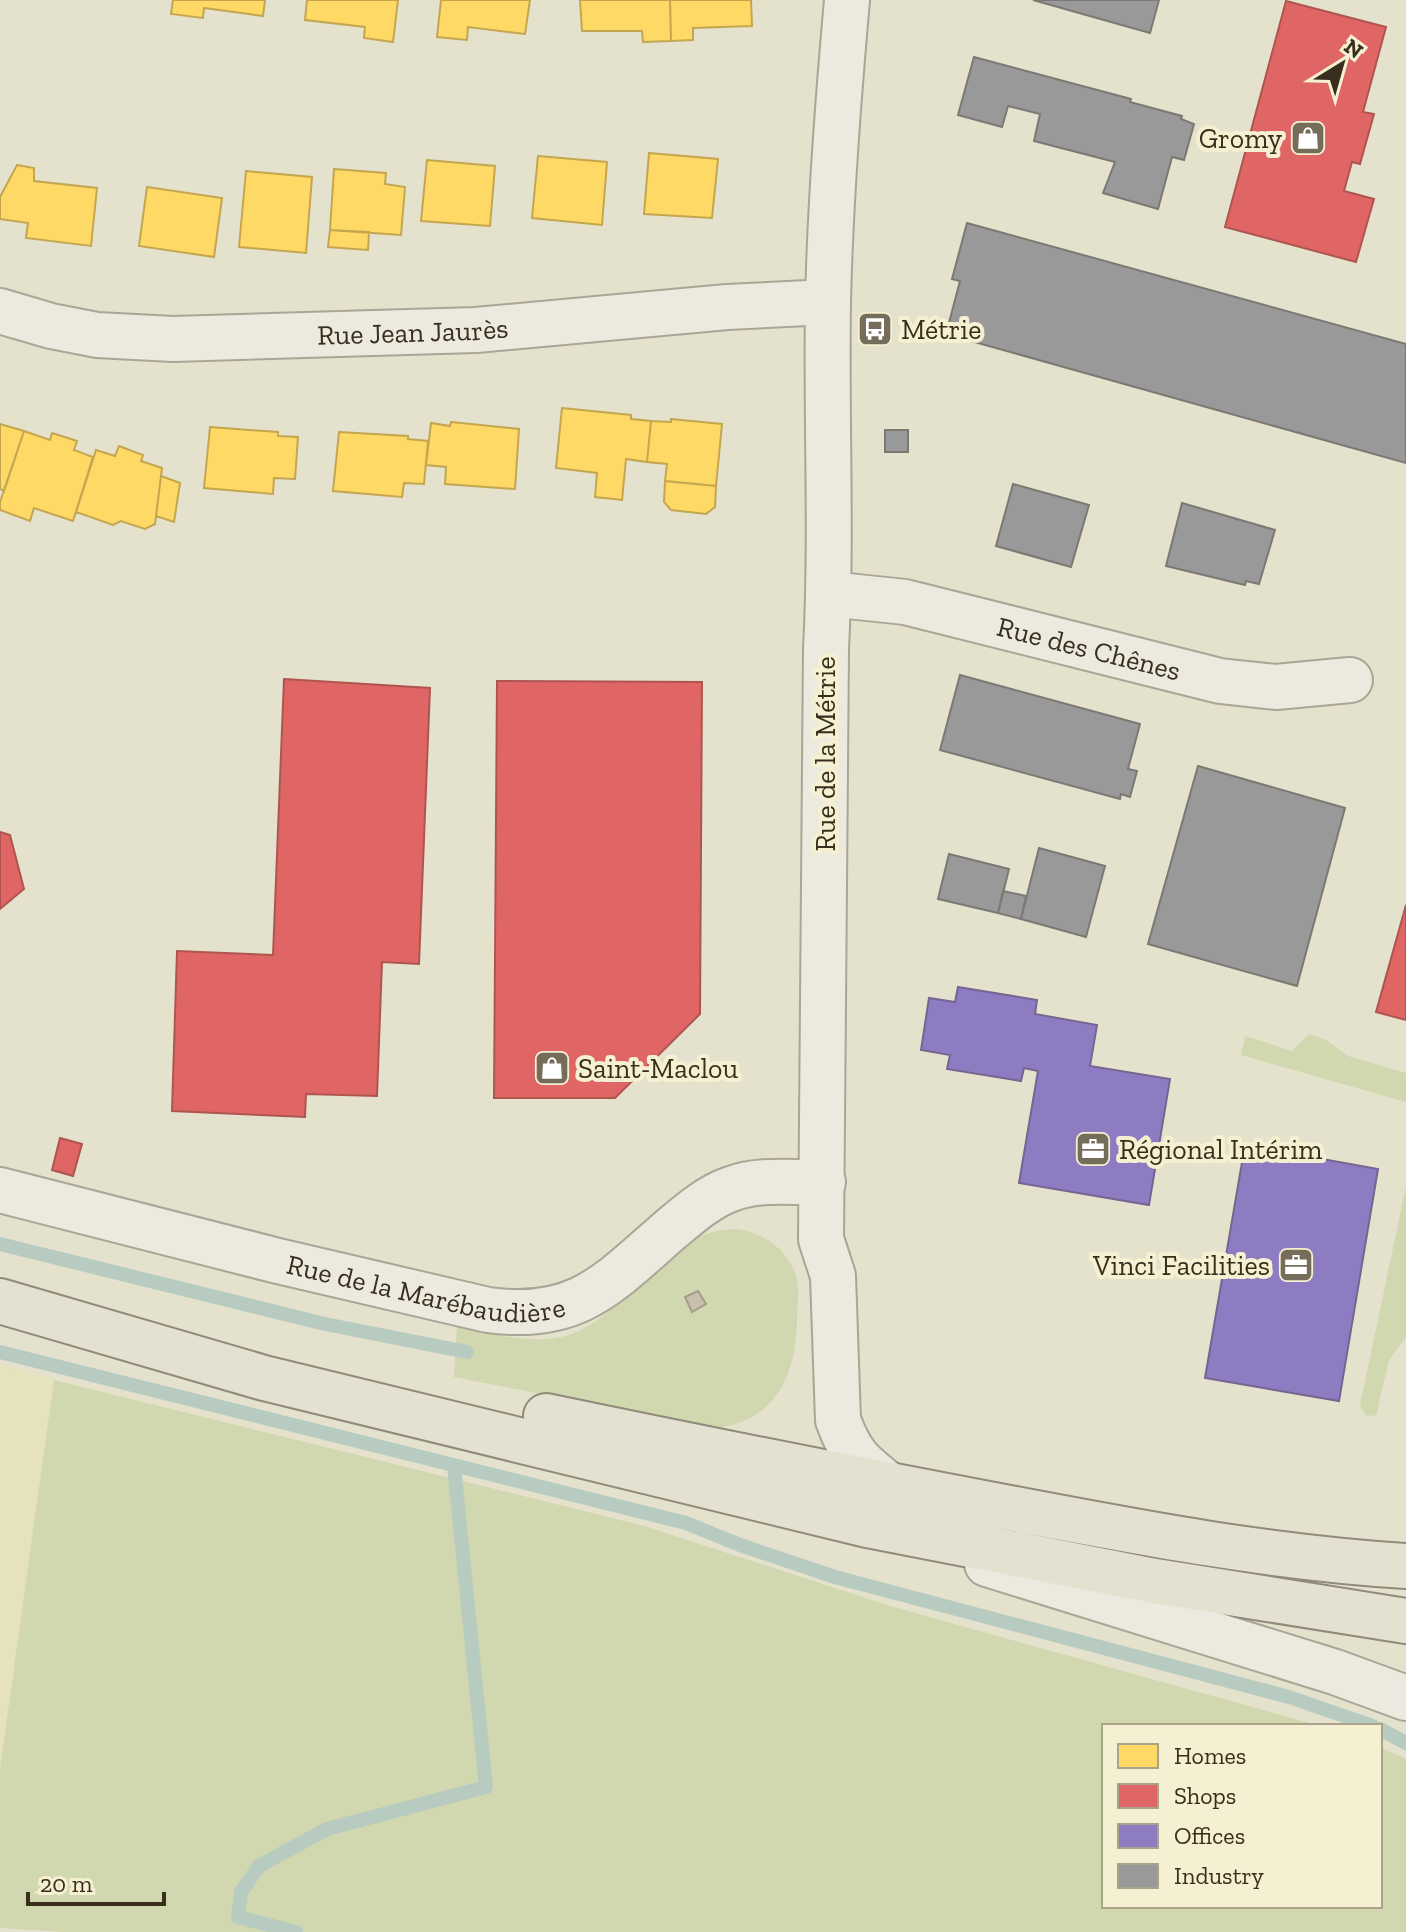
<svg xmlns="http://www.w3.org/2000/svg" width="1406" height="1932" viewBox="0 0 1406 1932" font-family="'Zilla Slab',serif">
<rect width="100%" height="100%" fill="#e4e1cc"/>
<path fill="#e5e2bc" d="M0,1364L54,1380L0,1769Z"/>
<path fill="#d1d7ae" d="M1309,1034L1326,1040L1348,1056L1406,1073V1102L1241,1055L1245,1036L1292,1051Z
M1406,1186V1337L1389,1360L1376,1416L1366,1415L1360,1406Z
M736,1229C762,1232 789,1250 796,1276C800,1289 797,1306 797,1320C796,1375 776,1420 717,1428L454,1377L457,1327C487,1333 518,1341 548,1339C609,1335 644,1264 694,1239C707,1232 721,1230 736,1229Z
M54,1380L644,1526L890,1606L1320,1726H1104V1906H1380V1747L1406,1759V1932H66L0,1928V1769Z"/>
<path fill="#ffd966" stroke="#c4a650" stroke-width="2" d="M173,0H265L263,16L204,8L203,18L171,14Z
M307,0H398L393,42L364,38L365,27L305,20Z
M441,0H530L525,34L468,27L467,40L437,37Z
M580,0H670L671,41L643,42L642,31H582Z
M670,0H751L752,26L693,28V40L671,41Z
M649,153L718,159L712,218L644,214Z
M538,156L607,162L602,225L532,218Z
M427,160L495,166L490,226L421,221Z
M17,165L34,168V181L97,188L91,246L26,238L28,223L0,219V197Z
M334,169L386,173L385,184L405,187L401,235L330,230Z
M246,171L312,177L306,253L239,247Z
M147,187L222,198L214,257L139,246Z
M330,230L369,232L368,250L328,247Z
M562,408L631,415V419L651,421L647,462L626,459L622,500L595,497L597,473L556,468Z
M671,419L722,424L716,486L665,481L667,464L647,462L651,421L671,422Z
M451,422L519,429L515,489L445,484L446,467L426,465L431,423L450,426Z
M0,424L24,431L4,491L0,489Z
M210,427L278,432V436L298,437L295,479L274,478L273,494L204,488Z
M24,431L50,440L52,433L77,441L74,450L93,457L73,521L34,508L30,521L0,510V502Z
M339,432L408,436V439L428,441L424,484L404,483L402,497L333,491Z
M119,446L143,455L141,461L162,468L155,524L145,529L121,521L113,525L76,512L96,450L115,456Z
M161,476L180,483L174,522L156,516Z
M665,481L716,486L715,507L706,514L671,510L664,502Z"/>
<path fill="#e06666" stroke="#ae5550" stroke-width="2" d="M1286,1L1386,27L1363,112L1374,114L1360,164L1352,162L1344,191L1374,199L1356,262L1225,227Z
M284,679L430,688L419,964L382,962L377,1096L306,1094L305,1117L172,1111L177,951L273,955Z
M497,681L702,682L700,1014L615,1098H494Z
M0,832L10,835L24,889L0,909Z
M1406,905V1020L1376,1012Z
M60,1138L82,1144L73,1176L52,1170Z"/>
<path fill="#8e7cc3" stroke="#746591" stroke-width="2" d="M958,987L1037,1000L1035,1014L1097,1025L1090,1066L1170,1079L1149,1205L1019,1183L1038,1071L1024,1068L1021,1081L947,1069L950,1055L921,1050L929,998L955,1002Z
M1245,1145L1378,1169L1339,1401L1205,1378Z"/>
<path fill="#999" stroke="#7c7974" stroke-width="2" d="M1033,0H1159L1150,33Z
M974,57L1131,99L1130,102L1182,116L1181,119L1194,124L1184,160L1172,157L1158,209L1103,193L1115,162L1034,141L1040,114L1008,106L1002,127L958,115Z
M967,223L1406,344V463L946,334L960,281L952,279Z
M885,430H908V452H885Z
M1013,484L1089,505L1071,567L996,546Z
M1182,503L1275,530L1259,584L1246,581L1245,585L1166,566Z
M960,675L1140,724L1128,769L1137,771L1130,797L1121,794L1120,799L940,750Z
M1198,766L1345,808L1297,986L1148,944Z
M1039,848L1105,866L1086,937L1021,919Z
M949,854L1009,869L998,913L938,899Z
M1003,891L1026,896L1021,919L998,913Z"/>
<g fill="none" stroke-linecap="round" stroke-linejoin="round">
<path stroke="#b8cbc1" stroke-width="14" d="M0,1244L325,1324L467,1352
M0,1352L686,1523L740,1545L835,1577L1289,1697L1373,1726
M1380,1729L1406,1743
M296,1932L238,1917L241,1892L259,1866L327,1829L486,1787L454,1466"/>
</g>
<path fill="#c8bfad" stroke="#a59c8c" stroke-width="2" d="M698,1291L706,1304L692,1312L685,1297Z"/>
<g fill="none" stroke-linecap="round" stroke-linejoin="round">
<g stroke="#aaa596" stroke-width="48">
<g id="minor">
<path d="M847,0C838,101 830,202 828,303C826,419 832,534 826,649L821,1239L833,1276L838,1420C851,1456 861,1463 890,1486"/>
<path id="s1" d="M0,311L51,326L97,335L173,339L476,330L727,307L828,302"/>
<path id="s2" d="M829,594L905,602L1220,681L1276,687L1350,680"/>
<path id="s3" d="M0,1190L278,1261L488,1310C577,1322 608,1284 670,1230C688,1215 708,1197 731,1189C760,1178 792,1183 823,1182"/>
<path d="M987,1564L1335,1672L1406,1698"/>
</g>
</g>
<g stroke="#8f8a7c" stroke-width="48">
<path id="major" d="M0,1301L264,1378L867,1525L1155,1581L1406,1621
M546,1416C700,1448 855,1479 1010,1508C1141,1533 1273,1558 1406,1566"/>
</g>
<use href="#minor" stroke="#eceadf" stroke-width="44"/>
<use href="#major" stroke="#e5e1d0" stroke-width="44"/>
</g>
<defs>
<g id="shop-square" transform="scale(1.8)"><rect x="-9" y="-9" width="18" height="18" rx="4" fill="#756d5a" stroke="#f6f0d2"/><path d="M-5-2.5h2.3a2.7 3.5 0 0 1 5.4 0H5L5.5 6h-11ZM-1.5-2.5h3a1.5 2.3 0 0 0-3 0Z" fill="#fff"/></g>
<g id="bus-square" transform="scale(1.8)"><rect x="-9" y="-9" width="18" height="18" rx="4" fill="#756d5a" stroke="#f6f0d2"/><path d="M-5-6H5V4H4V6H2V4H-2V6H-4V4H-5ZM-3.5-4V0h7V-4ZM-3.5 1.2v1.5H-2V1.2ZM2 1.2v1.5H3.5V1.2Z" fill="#fff"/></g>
<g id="office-square" transform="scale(1.8)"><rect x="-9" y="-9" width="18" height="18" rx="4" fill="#756d5a" stroke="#f6f0d2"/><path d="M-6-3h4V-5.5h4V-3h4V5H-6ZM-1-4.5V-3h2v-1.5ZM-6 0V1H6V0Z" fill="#fff"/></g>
</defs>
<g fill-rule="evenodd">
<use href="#shop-square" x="1308" y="138"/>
<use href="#bus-square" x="875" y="329"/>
<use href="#shop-square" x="552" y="1068"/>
<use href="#office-square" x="1093" y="1149"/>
<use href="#office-square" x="1296" y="1265"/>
</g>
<g text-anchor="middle" stroke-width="8" stroke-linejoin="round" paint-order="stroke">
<g font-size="28" fill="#392e1d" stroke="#f6f0d2" text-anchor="start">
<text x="1282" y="148" text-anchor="end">Gromy</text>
<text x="901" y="339">Métrie</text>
<text x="578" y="1078">Saint-Maclou</text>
<text x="1119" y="1159">Régional Intérim</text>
<text x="1270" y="1275" text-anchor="end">Vinci Facilities</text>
</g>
<g font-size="28" fill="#392e1d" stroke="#f6f0d2">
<text dy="10" stroke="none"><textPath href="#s1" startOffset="416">Rue Jean Jaurès</textPath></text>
<text dy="10" stroke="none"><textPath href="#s2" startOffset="266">Rue des Chênes</textPath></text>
<text transform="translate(825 754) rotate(-90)" y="10">Rue de la Métrie</text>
<text dy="10" stroke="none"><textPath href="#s3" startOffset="438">Rue de la Marébaudière</textPath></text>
</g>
</g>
<rect x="1102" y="1724" width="280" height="184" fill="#f6f0d2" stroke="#aaa28a" stroke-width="2"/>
<rect x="1118" y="1744" width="40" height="24" fill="#ffd966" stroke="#aaa28a" stroke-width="2"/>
<text x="1174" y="1764" font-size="24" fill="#392e1d">Homes</text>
<rect x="1118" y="1784" width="40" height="24" fill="#e06666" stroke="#aaa28a" stroke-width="2"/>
<text x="1174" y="1804" font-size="24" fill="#392e1d">Shops</text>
<rect x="1118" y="1824" width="40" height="24" fill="#8e7cc3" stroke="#aaa28a" stroke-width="2"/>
<text x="1174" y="1844" font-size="24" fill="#392e1d">Offices</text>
<rect x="1118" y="1864" width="40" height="24" fill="#999999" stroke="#aaa28a" stroke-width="2"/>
<text x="1174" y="1884" font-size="24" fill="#392e1d">Industry</text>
<g transform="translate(1342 64) rotate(37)" stroke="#f6f0d2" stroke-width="6" paint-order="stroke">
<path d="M0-6L14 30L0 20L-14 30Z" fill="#392e1d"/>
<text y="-12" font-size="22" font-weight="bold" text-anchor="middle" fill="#392e1d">N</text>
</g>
<path d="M28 1892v12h136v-12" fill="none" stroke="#392e1d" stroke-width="4"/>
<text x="40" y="1892" font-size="24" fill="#392e1d" stroke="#f6f0d2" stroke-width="6" paint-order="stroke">20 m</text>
</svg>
